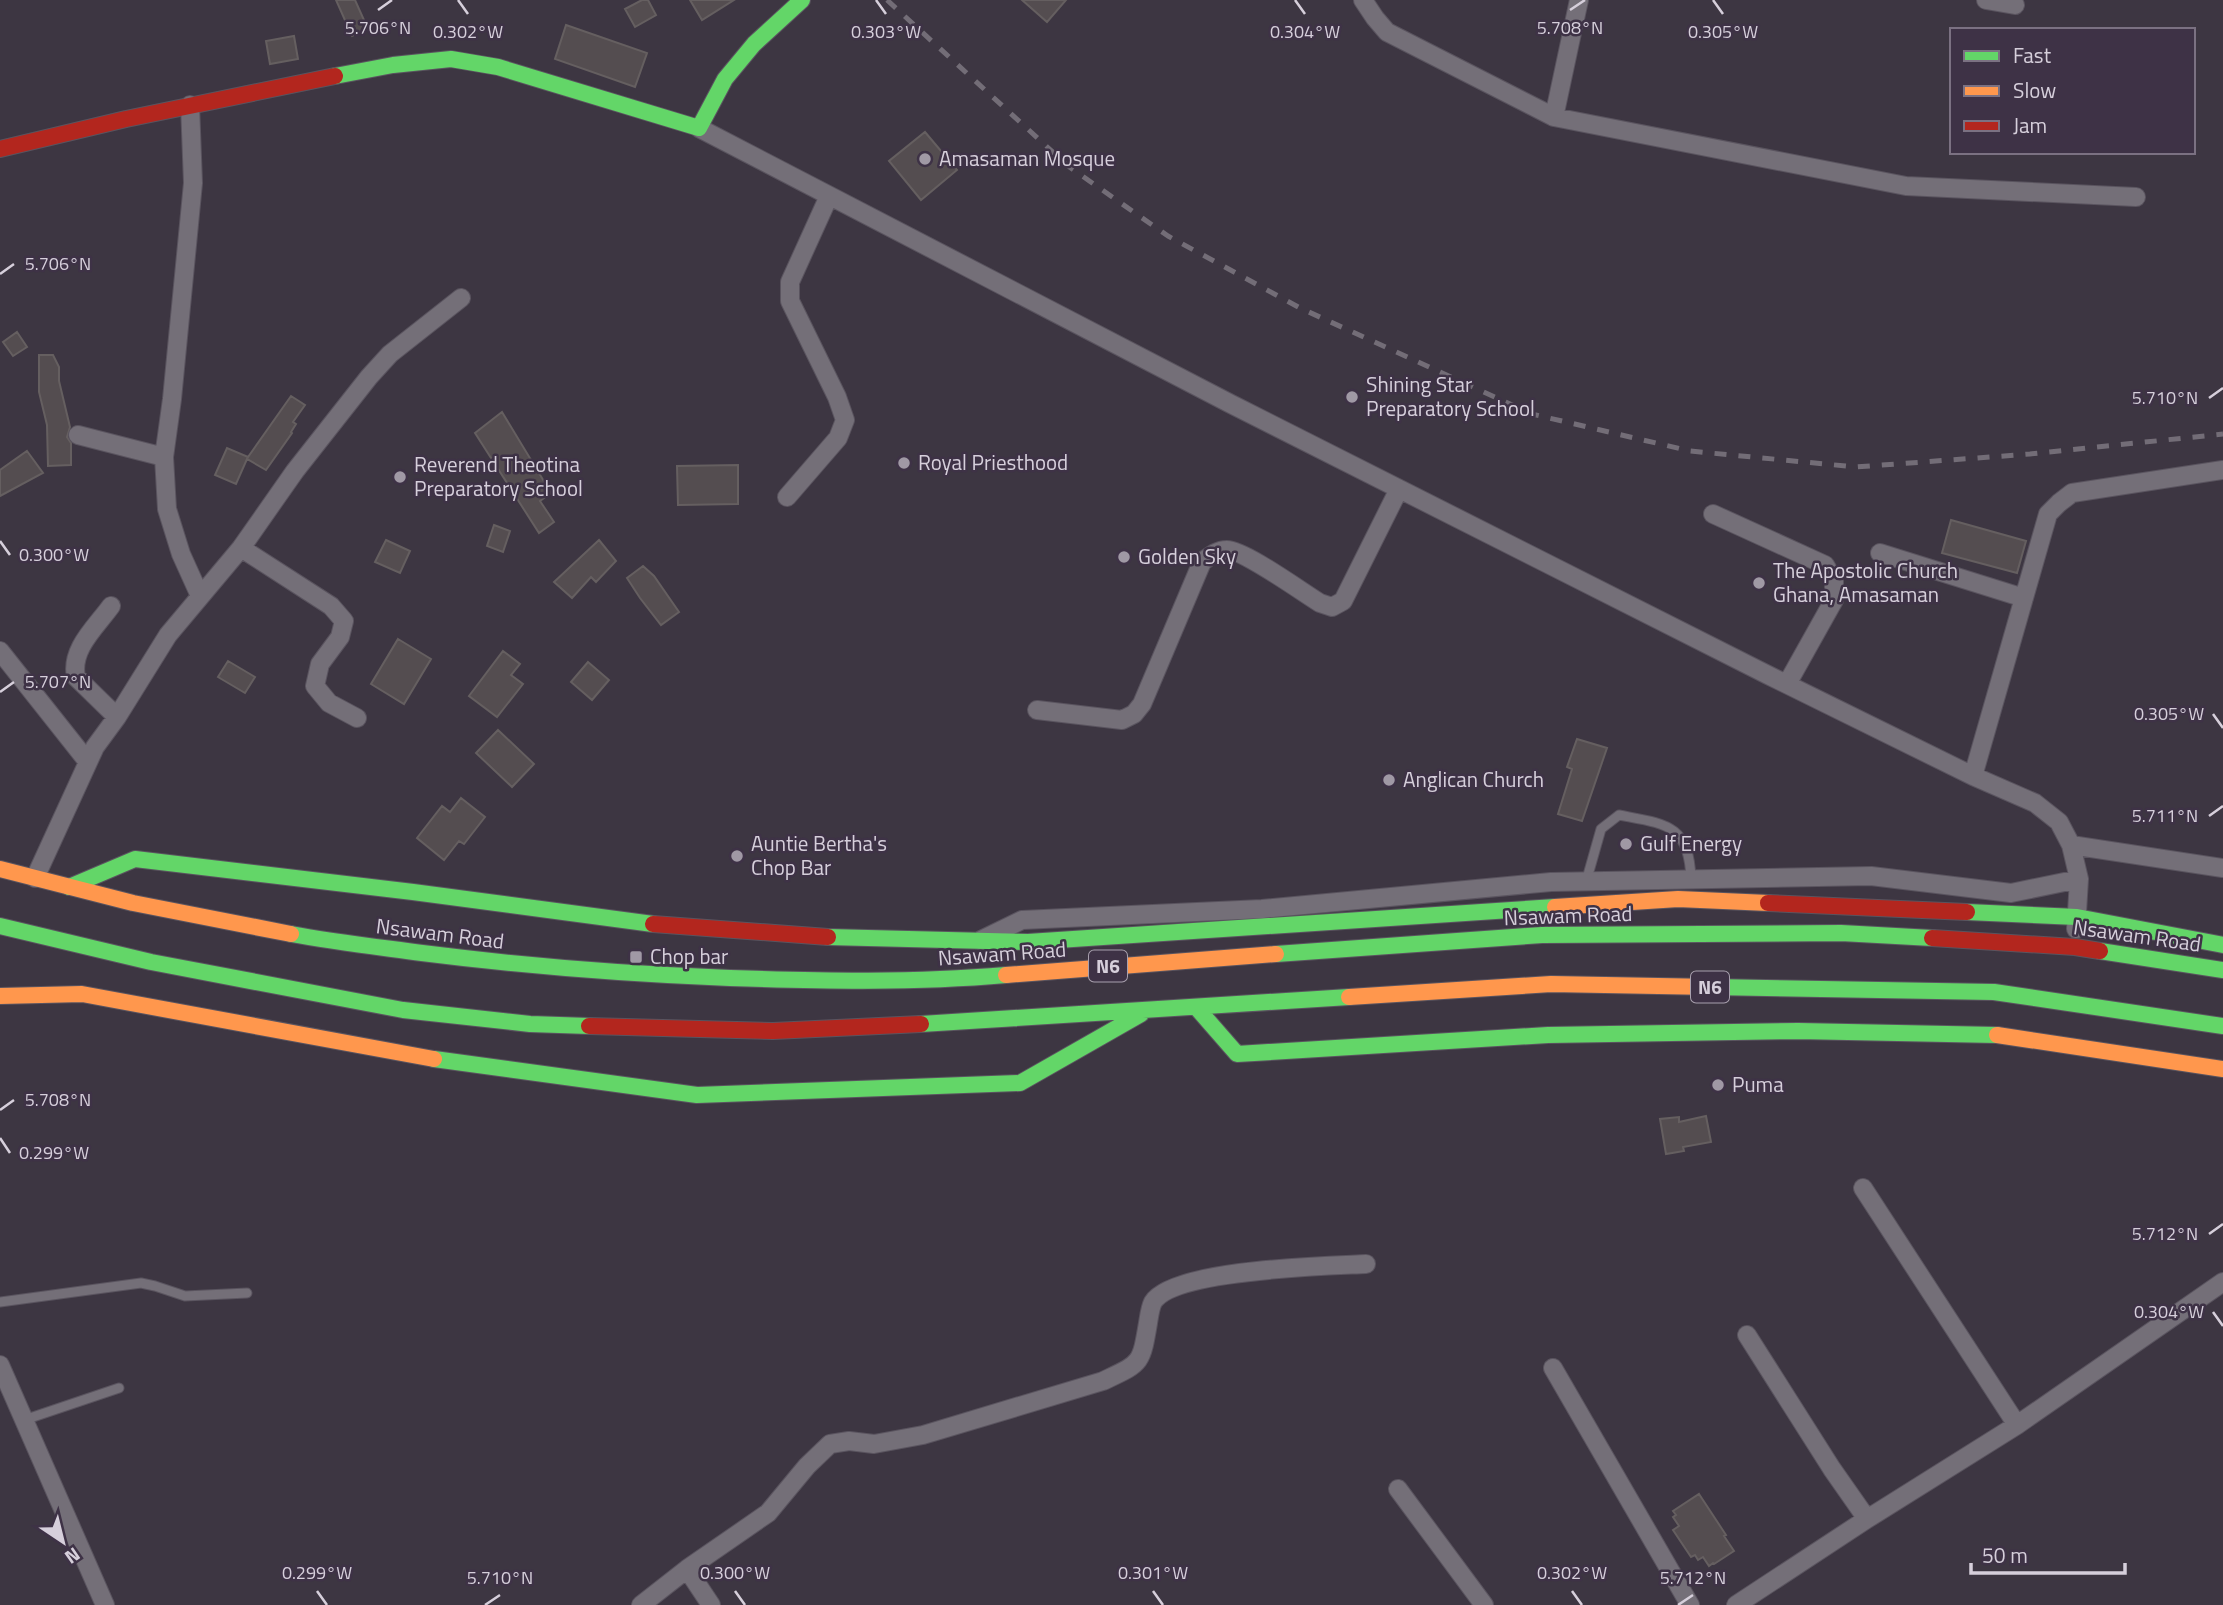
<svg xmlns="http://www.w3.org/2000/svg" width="2223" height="1605" viewBox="0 0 2223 1605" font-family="'Titillium Web',sans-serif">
<rect width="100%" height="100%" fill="#3d3642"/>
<path fill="#544d50" stroke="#655f60" stroke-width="2" d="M336,0H355L368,29L352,36Z
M642,0H648L656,15L635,27L625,9Z
M690,0H734L702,20Z
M1022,0H1066L1047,22Z
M566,25L647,53L635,87L555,59Z
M294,36L298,59L270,64L266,41Z
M925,132L957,170L921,200L889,161Z
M17,332L27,347L13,356L3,342Z
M39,355H53L59,367V381L70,427L67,437L71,443V465L48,466L47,425L39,392Z
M291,396L305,405L293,422L296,424L291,432L292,433L266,470L247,459L236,484L215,475L227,448L248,457Z
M502,412L551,493L540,501L554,522L539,533L475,433Z
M27,451L43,473L0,496V470Z
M738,465V504L678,505L677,466Z
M1951,520L2026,541L2017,573L1942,553Z
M494,525L510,531L503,552L487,546Z
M386,540L410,551L400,573L375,562Z
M599,540L616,561L596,582L591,577L572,598L554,582Z
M643,566L654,576L679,612L661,625L640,598L627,578Z
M398,639L431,659L404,704L371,684Z
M503,651L520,664L511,675L523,684L497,717L469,696Z
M228,661L255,677L245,693L218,677Z
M588,662L609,680L592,700L571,682Z
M498,730L534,764L512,787L476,753Z
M1577,739L1607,748L1582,821L1558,814L1572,769L1567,767Z
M461,798L485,817L464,844L459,841L444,860L417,838L442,806L450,812Z
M1706,1116L1711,1142L1683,1147L1684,1151L1666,1154L1660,1119L1679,1117V1122Z
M1699,1494L1726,1535L1724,1536L1734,1551L1714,1564L1713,1563L1709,1566L1703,1557L1698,1560L1695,1555L1691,1557L1673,1530L1679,1526L1673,1517L1676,1515L1673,1511Z"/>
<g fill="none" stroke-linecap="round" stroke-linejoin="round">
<g stroke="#5a545f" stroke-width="11">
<path id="lane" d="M1586,882L1601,829L1619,815C1666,824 1689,824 1691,879
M0,1302L141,1283L155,1286L185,1296L247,1293
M24,1420L119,1388"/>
</g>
<g stroke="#5a545f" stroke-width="20">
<path id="street" d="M1363,0L1375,18L1387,32L1554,117L1906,186L2136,197
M1986,0L2015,5
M190,105L193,183L172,399L164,457L167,509L181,554L200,596
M1554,117L1579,0
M699,128L1231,404L1768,675L1973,776L2035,803L2059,822L2071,845L2079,879L2076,929
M78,435L164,457
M787,497L838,438L845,420L837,397L790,301V282L829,196
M1713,514L1825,565L1834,581V600L1787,684
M241,548L331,606L344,621L340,637L320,664L315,686L329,703L357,718
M1880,553L2024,598
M111,606C96,627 70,649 76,677L117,717
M0,651L88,762
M1037,710L1122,720L1134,714L1142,704L1202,562C1210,556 1217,550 1227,550C1244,550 1302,592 1320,603L1332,607L1343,601L1399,489
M1973,776L2048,514L2059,503L2072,493L2223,470
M2071,845L2223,868
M35,878L95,747L117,717L168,635L241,548L295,471L369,377L390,354L461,298
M981,940L1022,920L1262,909L1551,882L1871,876L2011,893L2079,879
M1863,1188L2017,1425
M1747,1335L1832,1469L1867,1519
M0,1365L105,1605
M1553,1368L1690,1605
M1398,1489L1484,1605
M687,1569L711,1605
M641,1605L687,1569L768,1513L807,1466L830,1444L849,1441L874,1444L923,1435L1103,1381C1141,1363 1141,1365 1148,1323C1149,1317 1150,1308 1153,1302C1174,1269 1327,1266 1366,1264
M1736,1605L1867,1519L2017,1425L2223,1282"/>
</g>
<g stroke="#5a545f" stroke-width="18">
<path id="fast" d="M335,76L393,65L451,59L498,67L699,128L725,79L754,44L802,0
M69,887L135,859L413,892L653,924
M1967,912L2077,917L2223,945
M0,926L151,962L403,1010L530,1024L589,1026
M291,934C334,942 378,947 422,953C525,966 627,974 730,978C822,981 914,983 1006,975
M828,937L1028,942L1555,907
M2100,951L2223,970
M1276,954L1542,935L1841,933L1932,938
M1712,987L1994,992L2223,1026
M1196,1007L1237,1054L1548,1035L1798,1031L1997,1035
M921,1024L1349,997
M434,1059L697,1095L1020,1083L1141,1014"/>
</g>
<g stroke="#5a545f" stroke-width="18">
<path id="slow" d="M0,869L133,903L291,934
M1555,907L1678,899L1768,903
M1006,975L1276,954
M0,996L82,994L434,1059
M1349,997L1551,984L1712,987
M1997,1035L2223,1069"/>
</g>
<g stroke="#5a545f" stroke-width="18">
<path id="jam" d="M0,149L126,119L335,76
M1768,903L1967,912
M653,924L828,937
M1932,938L2075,947L2100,951
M589,1026L773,1031L921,1024"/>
</g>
<use href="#lane" stroke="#746f78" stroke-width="9"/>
<use href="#street" stroke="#746f78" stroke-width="18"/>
<use href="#fast" stroke="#63d668" stroke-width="16"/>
<use href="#slow" stroke="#ff974d" stroke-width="16"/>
<use href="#jam" stroke="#b3261e" stroke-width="16"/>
<path stroke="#736d77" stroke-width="5" stroke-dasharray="12 12" stroke-linecap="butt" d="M887,0L1068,166L1168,236L1300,308L1532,414L1690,451L1856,467L2030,454L2223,434"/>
</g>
<path fill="none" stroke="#d6cfdb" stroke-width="2.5" d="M458,0L468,14M876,0L886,14M1295,0L1305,14M1713,0L1723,14M378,10L392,0M1570,10L1585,0M0,274L14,264M2209,398L2223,388M0,541L10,555M0,692L14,682M2213,714L2223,728M2209,816L2223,806M0,1110L14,1100M0,1138L10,1153M2209,1234L2223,1224M2213,1312L2223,1326M317,1591L327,1605M735,1591L745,1605M1153,1591L1163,1605M1572,1591L1582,1605M485,1605L500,1595M1678,1605L1693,1595"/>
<g fill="#a099a5" stroke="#3e3246" stroke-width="2.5">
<circle cx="925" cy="159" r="7"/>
<circle cx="1352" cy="397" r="7"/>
<circle cx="904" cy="463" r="7"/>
<circle cx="400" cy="477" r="7"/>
<circle cx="1124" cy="557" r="7"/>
<circle cx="1759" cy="583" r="7"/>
<circle cx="1389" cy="780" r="7"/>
<circle cx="1626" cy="844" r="7"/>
<circle cx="737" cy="856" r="7"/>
<rect x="629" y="950" width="14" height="14" rx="3.5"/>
<circle cx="1718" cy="1085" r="7"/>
</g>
<g text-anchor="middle" stroke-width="5" stroke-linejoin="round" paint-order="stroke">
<g fill="#3e3246" stroke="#a8a0ae" stroke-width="2">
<rect x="1089" y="950.5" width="38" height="31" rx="5"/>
<rect x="1691" y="971.5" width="38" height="31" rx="5"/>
</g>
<g font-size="19" font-weight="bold" fill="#d6cfdb">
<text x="1108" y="973">N6</text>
<text x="1710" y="994">N6</text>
</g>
<g font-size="21" fill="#d6cfdb" stroke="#3e3246" text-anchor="start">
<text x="939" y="166">Amasaman Mosque</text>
<text x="1366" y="392">Shining Star<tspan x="1366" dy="24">Preparatory School</tspan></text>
<text x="918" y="470">Royal Priesthood</text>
<text x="414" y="472">Reverend Theotina<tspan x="414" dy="24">Preparatory School</tspan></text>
<text x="1138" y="564">Golden Sky</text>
<text x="1773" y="578">The Apostolic Church<tspan x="1773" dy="24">Ghana, Amasaman</tspan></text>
<text x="1403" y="787">Anglican Church</text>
<text x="751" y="851">Auntie Bertha's<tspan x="751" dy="24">Chop Bar</tspan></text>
<text x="1640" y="851">Gulf Energy</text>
<text x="650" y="964">Chop bar</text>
<text x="1732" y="1092">Puma</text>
</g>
<g font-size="21" fill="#d6cfdb" stroke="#3e3246">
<text transform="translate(1568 916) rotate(-2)" y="7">Nsawam Road</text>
<text transform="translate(440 934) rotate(7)" y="7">Nsawam Road</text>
<text transform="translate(2137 936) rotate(8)" y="7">Nsawam Road</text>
<text transform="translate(1002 954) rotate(-4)" y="7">Nsawam Road</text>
</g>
</g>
<g font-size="18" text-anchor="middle" fill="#d6cfdb" stroke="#3e3246" stroke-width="5" stroke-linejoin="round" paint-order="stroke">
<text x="378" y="34">5.706°N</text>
<text x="1570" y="34">5.708°N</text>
<text x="468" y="38">0.302°W</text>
<text x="886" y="38">0.303°W</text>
<text x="1305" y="38">0.304°W</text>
<text x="1723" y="38">0.305°W</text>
<text x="58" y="270">5.706°N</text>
<text x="2165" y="404">5.710°N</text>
<text x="54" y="561">0.300°W</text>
<text x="58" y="688">5.707°N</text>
<text x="2169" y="720">0.305°W</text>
<text x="2165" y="822">5.711°N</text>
<text x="58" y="1106">5.708°N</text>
<text x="54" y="1159">0.299°W</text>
<text x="2165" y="1240">5.712°N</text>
<text x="2169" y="1318">0.304°W</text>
<text x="317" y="1579">0.299°W</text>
<text x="735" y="1579">0.300°W</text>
<text x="1153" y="1579">0.301°W</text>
<text x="1572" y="1579">0.302°W</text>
<text x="500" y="1584">5.710°N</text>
<text x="1693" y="1584">5.712°N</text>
</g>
<rect x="1950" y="28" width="245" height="126" fill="#3e3246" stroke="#7b7182" stroke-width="2"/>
<rect x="1964" y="51" width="35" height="10" fill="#63d668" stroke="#7b7182" stroke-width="2"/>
<text x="2013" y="63" font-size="21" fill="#d6cfdb">Fast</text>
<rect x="1964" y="86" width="35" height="10" fill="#ff974d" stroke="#7b7182" stroke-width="2"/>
<text x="2013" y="98" font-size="21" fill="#d6cfdb">Slow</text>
<rect x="1964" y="121" width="35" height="10" fill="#b3261e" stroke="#7b7182" stroke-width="2"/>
<text x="2013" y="133" font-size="21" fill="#d6cfdb">Jam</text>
<g transform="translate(63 1542) rotate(145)" stroke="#3e3246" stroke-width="5" paint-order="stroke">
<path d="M0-5L12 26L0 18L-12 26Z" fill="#d6cfdb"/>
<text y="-10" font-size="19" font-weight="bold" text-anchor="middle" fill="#d6cfdb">N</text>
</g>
<path d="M1971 1563v10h154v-10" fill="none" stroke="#d6cfdb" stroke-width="3.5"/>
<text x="1982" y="1563" font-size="21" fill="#d6cfdb" stroke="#3e3246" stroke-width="5" paint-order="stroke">50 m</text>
</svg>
